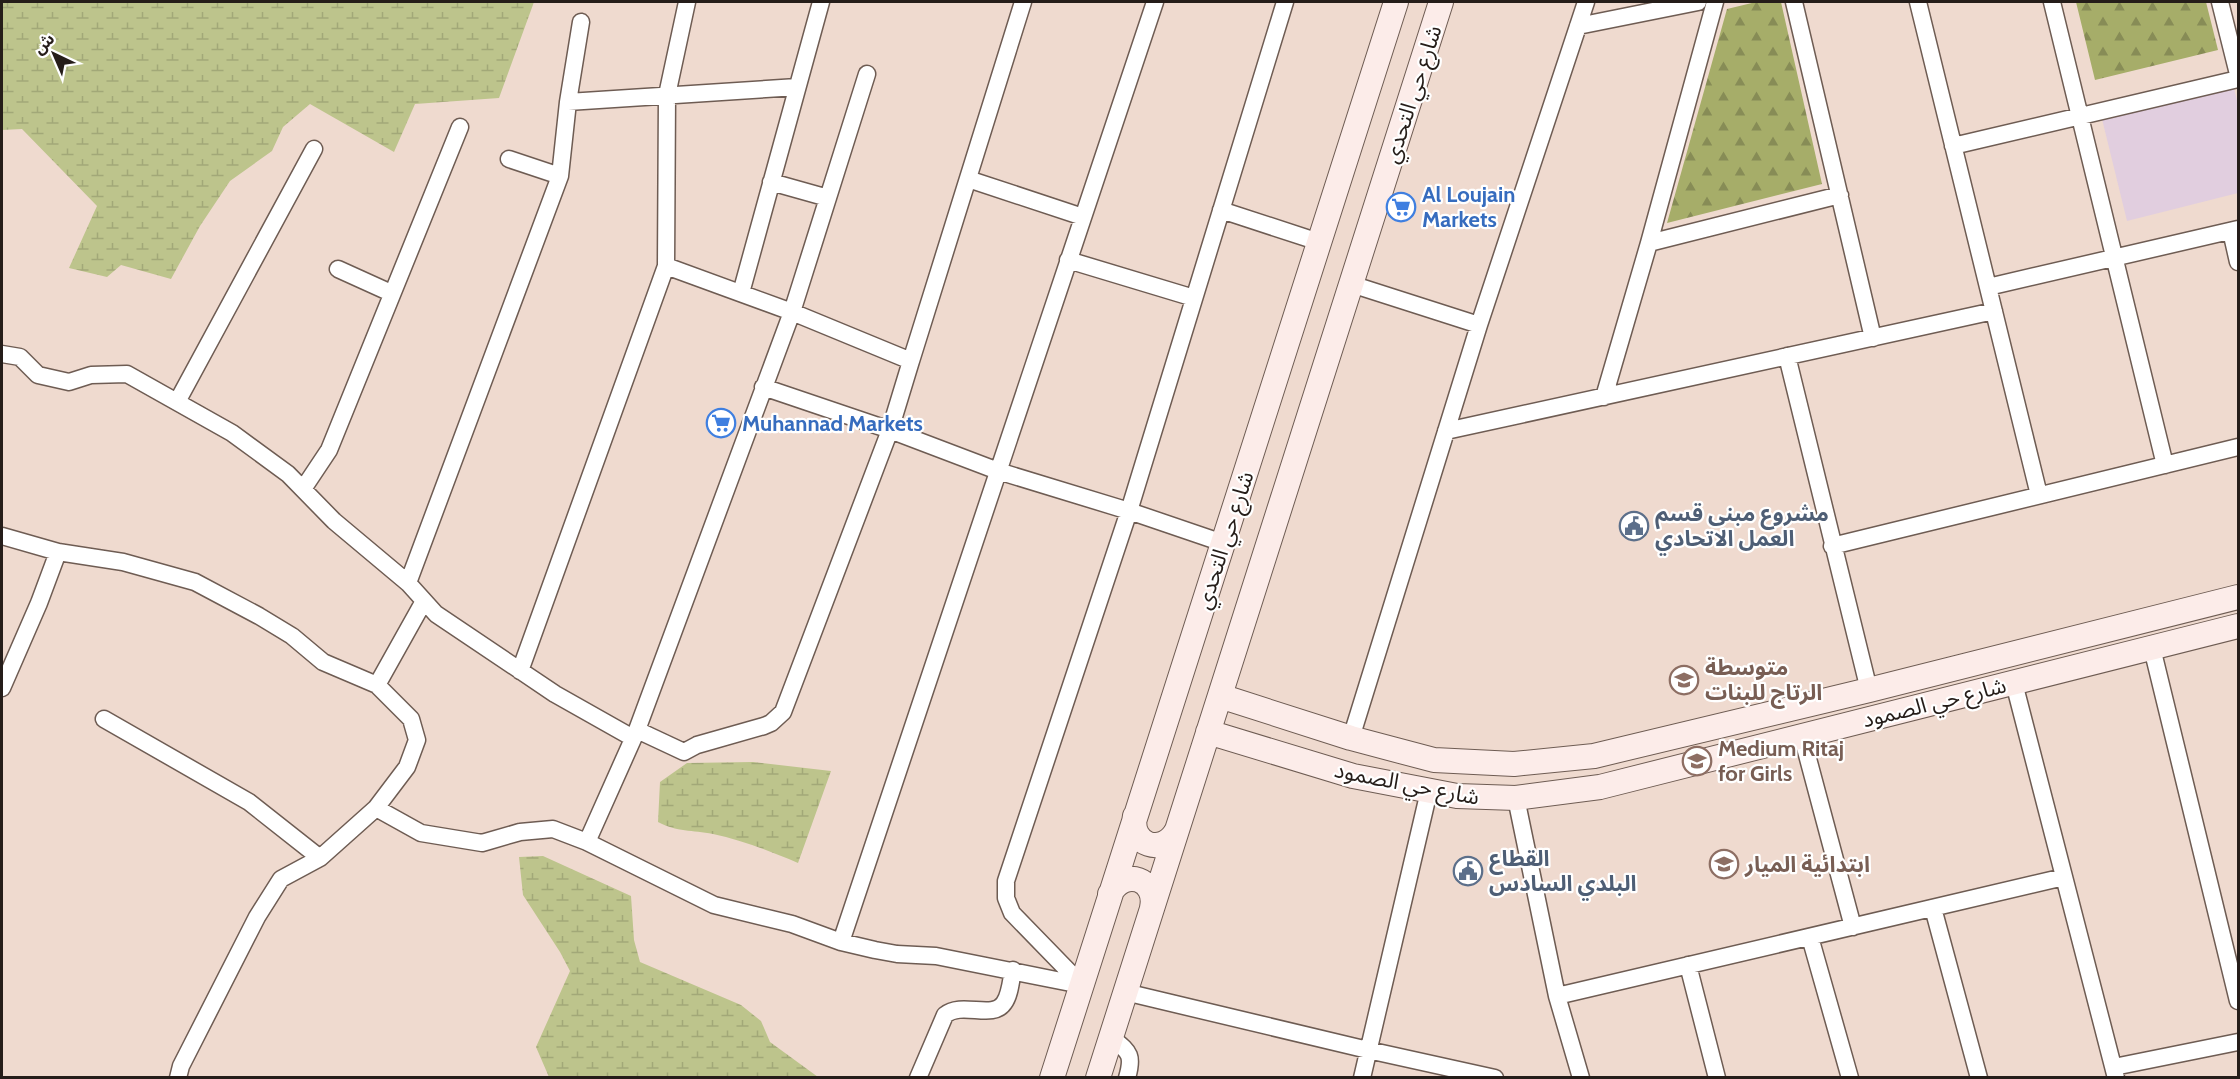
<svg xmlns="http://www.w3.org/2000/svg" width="2240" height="1079" viewBox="0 0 2240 1079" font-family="Cabin,'Noto Sans Arabic',sans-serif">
<defs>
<pattern id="forest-firs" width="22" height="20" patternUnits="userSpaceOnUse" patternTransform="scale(1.5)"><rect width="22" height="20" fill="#a6ad69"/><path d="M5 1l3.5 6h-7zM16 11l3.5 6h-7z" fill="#878c56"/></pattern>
<pattern id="wetland-marsh" width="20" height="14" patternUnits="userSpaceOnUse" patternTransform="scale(1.5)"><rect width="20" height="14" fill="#bdc48c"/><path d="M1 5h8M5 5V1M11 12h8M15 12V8" fill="none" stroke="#a2a878"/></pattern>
</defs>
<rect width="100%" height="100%" fill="#efdacf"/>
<path fill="#e1cedf" d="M2233,84L2238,105V193L2127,221L2102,119Z"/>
<path fill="url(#forest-firs)" d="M1756,2H1781L1822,184L1667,223L1727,9Z
M2076,2H2206L2218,50L2095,80Z"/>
<path fill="url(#wetland-marsh)" d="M2,2H534L499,98L415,104L394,152L310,104L283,127L272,151L230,181L200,226L171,279L121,265L107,277L69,268L97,206L22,129L2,130Z
M753,762L831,771L798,863C769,851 742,840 713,834C692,830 677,832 658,822L660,782L687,763Z
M543,856L631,896L634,940L640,962L741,1005L761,1021L770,1042L818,1077H549L536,1047L570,971L560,952L523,895L519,857Z"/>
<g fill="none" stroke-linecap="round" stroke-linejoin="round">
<g stroke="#6e5c53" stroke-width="19">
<path id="street" d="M1794,2L1873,338
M1918,2L2039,495
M2052,2L2165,465
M2220,2L2238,74
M1578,26L1698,2
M568,102L797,87
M1953,146L2238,79
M509,159L560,176
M968,179L1083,217
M771,182L828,198
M1221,210L1319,242
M2231,231L2238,262
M1649,243L1840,195
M1068,260L1194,298
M338,269L391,293
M1351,284L1479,325
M1988,287L2238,229
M741,293L821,2
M2,354L20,357L38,375L69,382L91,375L127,374L232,433L288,474L334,521L408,583L436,614L555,694L633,738
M1787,356L1869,690
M911,361L1023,2
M763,387L890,430L998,471L1129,511L1223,543
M1604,397L1649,243L1715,2
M177,402L314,149
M1446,431L1994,311
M303,489L329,450L460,127
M2,536L58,552L123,562L195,582L259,616L292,636L323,662L377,685L411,719L417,740L407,767L376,808L320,858L281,879L257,917L181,1066L178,1078
M1832,546L2238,447
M408,583L560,176L568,102L581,22
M2152,648L2238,1001
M520,671L666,266L667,95L687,2
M2014,683L2116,1078
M377,685L424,601
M2,688L39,603L58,552
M104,719L249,802L320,858
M637,730L684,752L697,745L764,726L771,723L783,712L890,430L911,361L792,312L666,266
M1802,736L1853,927
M1351,738L1479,325L1586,2
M1516,798L1557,996L1581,1078
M376,808L421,833L482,843L520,832L553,829L587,842L714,905L792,924L841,942L875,950L897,954L936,956L1081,985
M587,842L637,730L792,312L867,74
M1933,908L1979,1078
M1810,937L1850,1078
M841,942L1155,2
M1688,965L1717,1078
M1082,985L1012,913L1006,898V881L1129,511L1285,2
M1125,992L1368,1050L1495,1078
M1557,996L2064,877
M1111,1037C1129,1052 1134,1054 1127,1078
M2114,1067L2238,1042
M918,1078L945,1015C962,1001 993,1020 1004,1003C1010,995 1011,980 1013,970
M1362,1078L1429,791"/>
</g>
<g stroke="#6e5c53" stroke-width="26">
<path id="secondary" d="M1220,696L1351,738L1434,760L1514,764L1594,756L1869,690L2238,597
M1208,732L1353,776L1457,796L1516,798L1600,787L2238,626
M1135,816C1129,845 1163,857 1177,830
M1110,894C1124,867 1158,879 1152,908
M1052,1078L1396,2
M1098,1078L1441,2"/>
</g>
<use href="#street" stroke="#fff" stroke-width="16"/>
<use href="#secondary" stroke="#fcece9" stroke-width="24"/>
</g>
<defs>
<g id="supermarket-ring" transform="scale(1.5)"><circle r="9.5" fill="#fff" stroke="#3f7fe0" stroke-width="1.5"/><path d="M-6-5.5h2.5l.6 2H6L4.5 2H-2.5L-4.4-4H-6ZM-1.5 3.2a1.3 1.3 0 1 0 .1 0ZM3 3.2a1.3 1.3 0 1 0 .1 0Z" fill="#3f7fe0"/></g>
<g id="civic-ring" transform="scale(1.5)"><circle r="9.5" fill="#fff" stroke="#5c6f8a" stroke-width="1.5"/><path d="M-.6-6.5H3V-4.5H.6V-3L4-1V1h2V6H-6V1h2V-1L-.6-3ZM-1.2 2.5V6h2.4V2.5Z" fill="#5c6f8a"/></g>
<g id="school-ring" transform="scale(1.5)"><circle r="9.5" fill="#fff" stroke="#8d6e63" stroke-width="1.5"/><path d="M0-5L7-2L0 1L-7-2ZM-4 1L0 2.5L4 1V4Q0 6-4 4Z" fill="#8d6e63"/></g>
</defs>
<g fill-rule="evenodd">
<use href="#supermarket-ring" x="1401" y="207"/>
<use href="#supermarket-ring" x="721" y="423"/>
<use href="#civic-ring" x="1634" y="526"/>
<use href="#school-ring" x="1684" y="680"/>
<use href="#school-ring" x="1697" y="761"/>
<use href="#school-ring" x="1724" y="864"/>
<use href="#civic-ring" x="1468" y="871"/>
</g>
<g text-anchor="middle" stroke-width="4.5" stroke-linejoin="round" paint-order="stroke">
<g font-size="22" fill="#251d19" stroke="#fff">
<text transform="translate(1412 94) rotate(-72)" y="8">شارع حي التحدي</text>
<text transform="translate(1224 540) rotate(-72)" y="8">شارع حي التحدي</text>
<text transform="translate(1934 702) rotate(-14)" y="8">شارع حي الصمود</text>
<text transform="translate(1407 783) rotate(11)" y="8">شارع حي الصمود</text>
</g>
<g font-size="22" font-weight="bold" fill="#366cbe" stroke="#fff" text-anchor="start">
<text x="1422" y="202">Al Loujain<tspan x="1422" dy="25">Markets</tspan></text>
<text x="742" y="431">Muhannad Markets</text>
</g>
<g font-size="22" font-weight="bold" fill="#4e5e75" stroke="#fff" text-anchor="start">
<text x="1655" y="521">مشروع مبنى قسم<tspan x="1655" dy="25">العمل الاتحادي</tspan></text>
<text x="1489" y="866">القطاع<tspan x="1489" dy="25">البلدي السادس</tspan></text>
</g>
<g font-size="22" font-weight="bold" fill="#785e54" stroke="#fff" text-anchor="start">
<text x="1705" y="675">متوسطة<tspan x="1705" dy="25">الرتاج للبنات</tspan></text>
<text x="1718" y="756">Medium Ritaj<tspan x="1718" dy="25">for Girls</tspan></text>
<text x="1745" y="872">ابتدائية الميار</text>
</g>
</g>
<rect width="2240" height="1079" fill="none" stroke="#251d19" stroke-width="6"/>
<g transform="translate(54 54) rotate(316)" stroke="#ffffff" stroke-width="4.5" paint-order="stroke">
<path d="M0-4.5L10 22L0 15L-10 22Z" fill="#251d19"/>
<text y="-9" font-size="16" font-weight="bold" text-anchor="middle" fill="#251d19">ش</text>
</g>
</svg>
